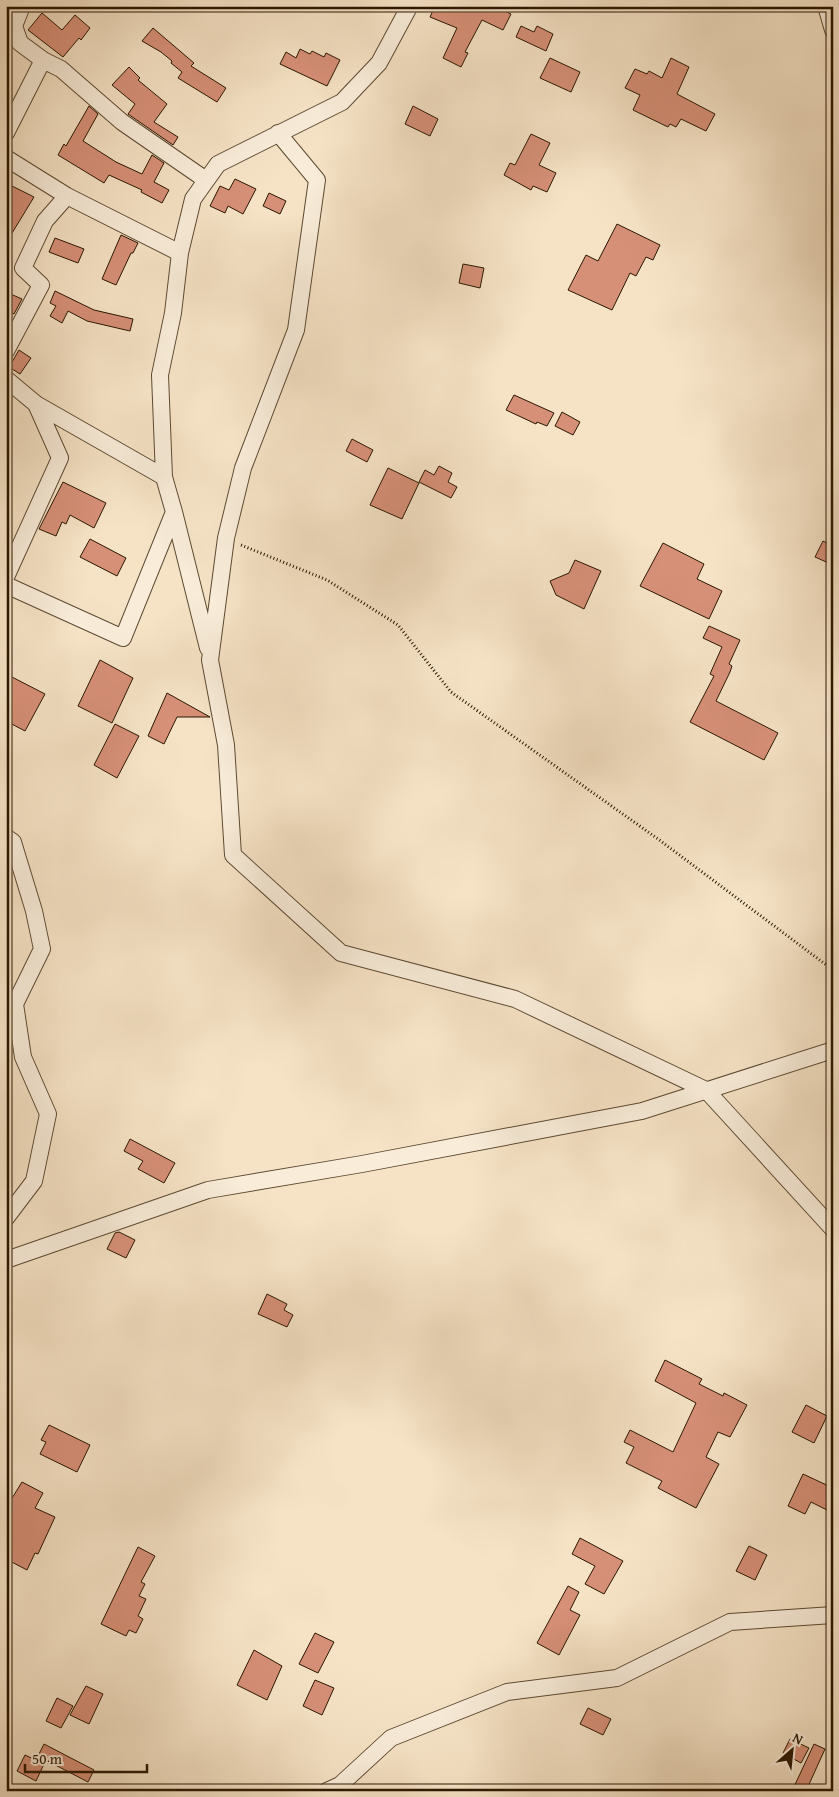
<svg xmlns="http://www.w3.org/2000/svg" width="839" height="1797" viewBox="0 0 839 1797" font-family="'Gentium Book Plus',serif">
<rect width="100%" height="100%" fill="#f6e3c6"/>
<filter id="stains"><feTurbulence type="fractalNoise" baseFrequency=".004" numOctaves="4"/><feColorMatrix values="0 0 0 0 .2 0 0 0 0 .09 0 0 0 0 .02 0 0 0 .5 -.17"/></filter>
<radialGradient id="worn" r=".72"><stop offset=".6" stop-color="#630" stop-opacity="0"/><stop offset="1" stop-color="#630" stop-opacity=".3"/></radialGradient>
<path fill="#d79078" stroke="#2a1700" d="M435,6H494L511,14L503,30L482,20L465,52L468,53L461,67L443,58L457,28L430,17Z
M42,13L62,30L75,15L90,28L81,40L79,38L63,57L28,30Z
M521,26L534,32L537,26L553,34L546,51L516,37Z
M153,28L194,63L191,66L226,88L217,102L178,78L182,72L171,63L172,61L161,52L142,41Z
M300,49L310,54L312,51L324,57L326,53L340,60L327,86L280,64L286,52L296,58Z
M550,58L580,72L571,92L540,78Z
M671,58L689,67L677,94L715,114L706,131L681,119L676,127L670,124L668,127L633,110L640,95L625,88L635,69L647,74L649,71L662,78Z
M129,67L140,78L138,80L167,104L154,122L178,137L173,145L128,114L135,104L112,85Z
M89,106L98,114L83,141L116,162L142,174L152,155L164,163L154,182L169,190L162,203L141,192L142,190L109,175L104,183L58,155L64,144L66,146Z
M413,106L438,119L430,136L405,124Z
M531,134L550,143L539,165L556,173L547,192L533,186L531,190L504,175L510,163L515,165Z
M235,179L256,189L243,214L228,206L225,213L210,206L220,186L229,190Z
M6,183L34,197L6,243Z
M269,193L286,201L280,214L263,206Z
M617,224L660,245L653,260L646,257L636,276L630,273L612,310L568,290L586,255L598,261Z
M121,235L138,243L133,253H131L116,285L102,279Z
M55,238L84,249L78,263L49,252Z
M463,264L484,268L480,288L459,283Z
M55,291L94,310L133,319L130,331L87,321L68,311L62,323L50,316L56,306L50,303Z
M6,292L22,299L14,314L6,311Z
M19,350L31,358L20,374L9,367Z
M514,395L554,413L547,426L537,422L536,424L506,410Z
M562,412L580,422L573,435L555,426Z
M352,439L373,450L367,462L346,451Z
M439,466L452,473L448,482L457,487L451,498L419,482L425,470L434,475Z
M388,468L419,483L402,519L370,505Z
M63,482L106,503L94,528L70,515L66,524L62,522L56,536L39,529Z
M90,539L126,558L117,576L80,557Z
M823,541L833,546V565L815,557Z
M663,543L704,564L697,579L722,591L709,619L640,586Z
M575,560L601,571L584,609L556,595L550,581L569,573Z
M709,626L740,640L729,664L732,666L730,672L716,701L778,733L764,760L690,722L714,676L710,674L722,647L703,638Z
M100,660L133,678L112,723L78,706Z
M10,676L45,694L25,731L6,721V683Z
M167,693L210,717H177L164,744L148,736Z
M115,724L139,736L117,778L94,765Z
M130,1139L175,1163L164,1183L138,1169L143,1161L124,1151Z
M119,1232L135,1240L126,1258L107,1249L115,1233Z
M267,1294L287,1304L284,1310L293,1315L287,1327L258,1314Z
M665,1360L702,1379L699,1384L723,1396L724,1393L747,1405L730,1437L718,1432L706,1457L719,1464L696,1508L658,1488L662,1481L626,1463L634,1447L624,1442L630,1430L673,1452L696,1403L655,1381Z
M806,1405L827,1416L814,1443L792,1432Z
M49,1425L90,1445L77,1472L40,1454L46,1442L41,1440Z
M803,1474L833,1488V1513L811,1502L805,1514L788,1506Z
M22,1482L43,1493L35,1508L55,1517L38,1554L35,1553L27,1570L6,1559V1508Z
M580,1538L623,1561L604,1594L585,1584L595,1566L572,1554Z
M749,1546L767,1555L755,1580L736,1571Z
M138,1547L155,1556L141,1582L145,1584L139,1596L146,1599L138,1616L143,1619L136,1633L129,1630L126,1636L101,1624Z
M568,1586L579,1592L570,1610L580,1615L559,1655L537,1643Z
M315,1633L334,1642L318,1673L299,1664Z
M254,1650L282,1666L267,1700L237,1685Z
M315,1680L334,1688L322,1715L303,1706Z
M86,1686L103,1694L89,1724L70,1715Z
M57,1698L73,1706L61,1728L46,1721Z
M588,1708L611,1719L603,1735L580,1724Z
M790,1739L809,1748L801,1763L783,1753Z
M44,1744L94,1770L88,1782L38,1756Z
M814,1744L825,1749L806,1791H792Z
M25,1755L44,1764L36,1781L17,1771Z"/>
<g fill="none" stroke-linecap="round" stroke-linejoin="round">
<g stroke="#5d4a32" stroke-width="18">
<path id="minor" d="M22,6L14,26L20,43L43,60
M826,6L833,30
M6,133L43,60L61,69L122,122L206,180
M278,133L317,180L296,330L243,468L226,538L210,660L226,745L233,855L341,953L515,999L706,1090L833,1229
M6,158L67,196L180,253
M6,351L41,285L23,268L45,221L67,196
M6,379L36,404L164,477
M174,512L208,648
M6,577L60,458L36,404
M6,585L123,638L174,512L164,477L160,375L173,313L180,253L193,199L218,164L342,102L379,63L408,9L407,6
M6,837L13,842L34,911L42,949L15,1004L23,1057L48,1114L34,1181L6,1218
M6,1260L208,1190L362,1164L642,1111L833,1050
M327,1791L340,1785L391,1738L507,1692L617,1678L730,1622L833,1615"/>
</g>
<path stroke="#2a1700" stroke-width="3" stroke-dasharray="1 2.5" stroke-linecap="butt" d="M241,545L327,580L398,625L451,692L658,839L833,970"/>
<use href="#minor" stroke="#f9edda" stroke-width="16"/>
</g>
<rect width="839" height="1797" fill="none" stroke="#f6e3c6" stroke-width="25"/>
<rect x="8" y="8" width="824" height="1782" fill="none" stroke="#2a1700" stroke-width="2.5"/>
<rect x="12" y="12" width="814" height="1772" fill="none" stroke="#2a1700"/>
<g transform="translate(792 1750) rotate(27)" stroke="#f9edda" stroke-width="4" paint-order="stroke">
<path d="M0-4L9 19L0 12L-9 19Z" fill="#2a1700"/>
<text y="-8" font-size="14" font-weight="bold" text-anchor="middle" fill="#2a1700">N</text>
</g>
<path d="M25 1764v8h122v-8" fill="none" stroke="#2a1700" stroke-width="2.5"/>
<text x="32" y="1764" font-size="15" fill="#2a1700" stroke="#f9edda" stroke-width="4" paint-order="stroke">50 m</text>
<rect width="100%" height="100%" filter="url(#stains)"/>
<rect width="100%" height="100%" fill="url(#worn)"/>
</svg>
